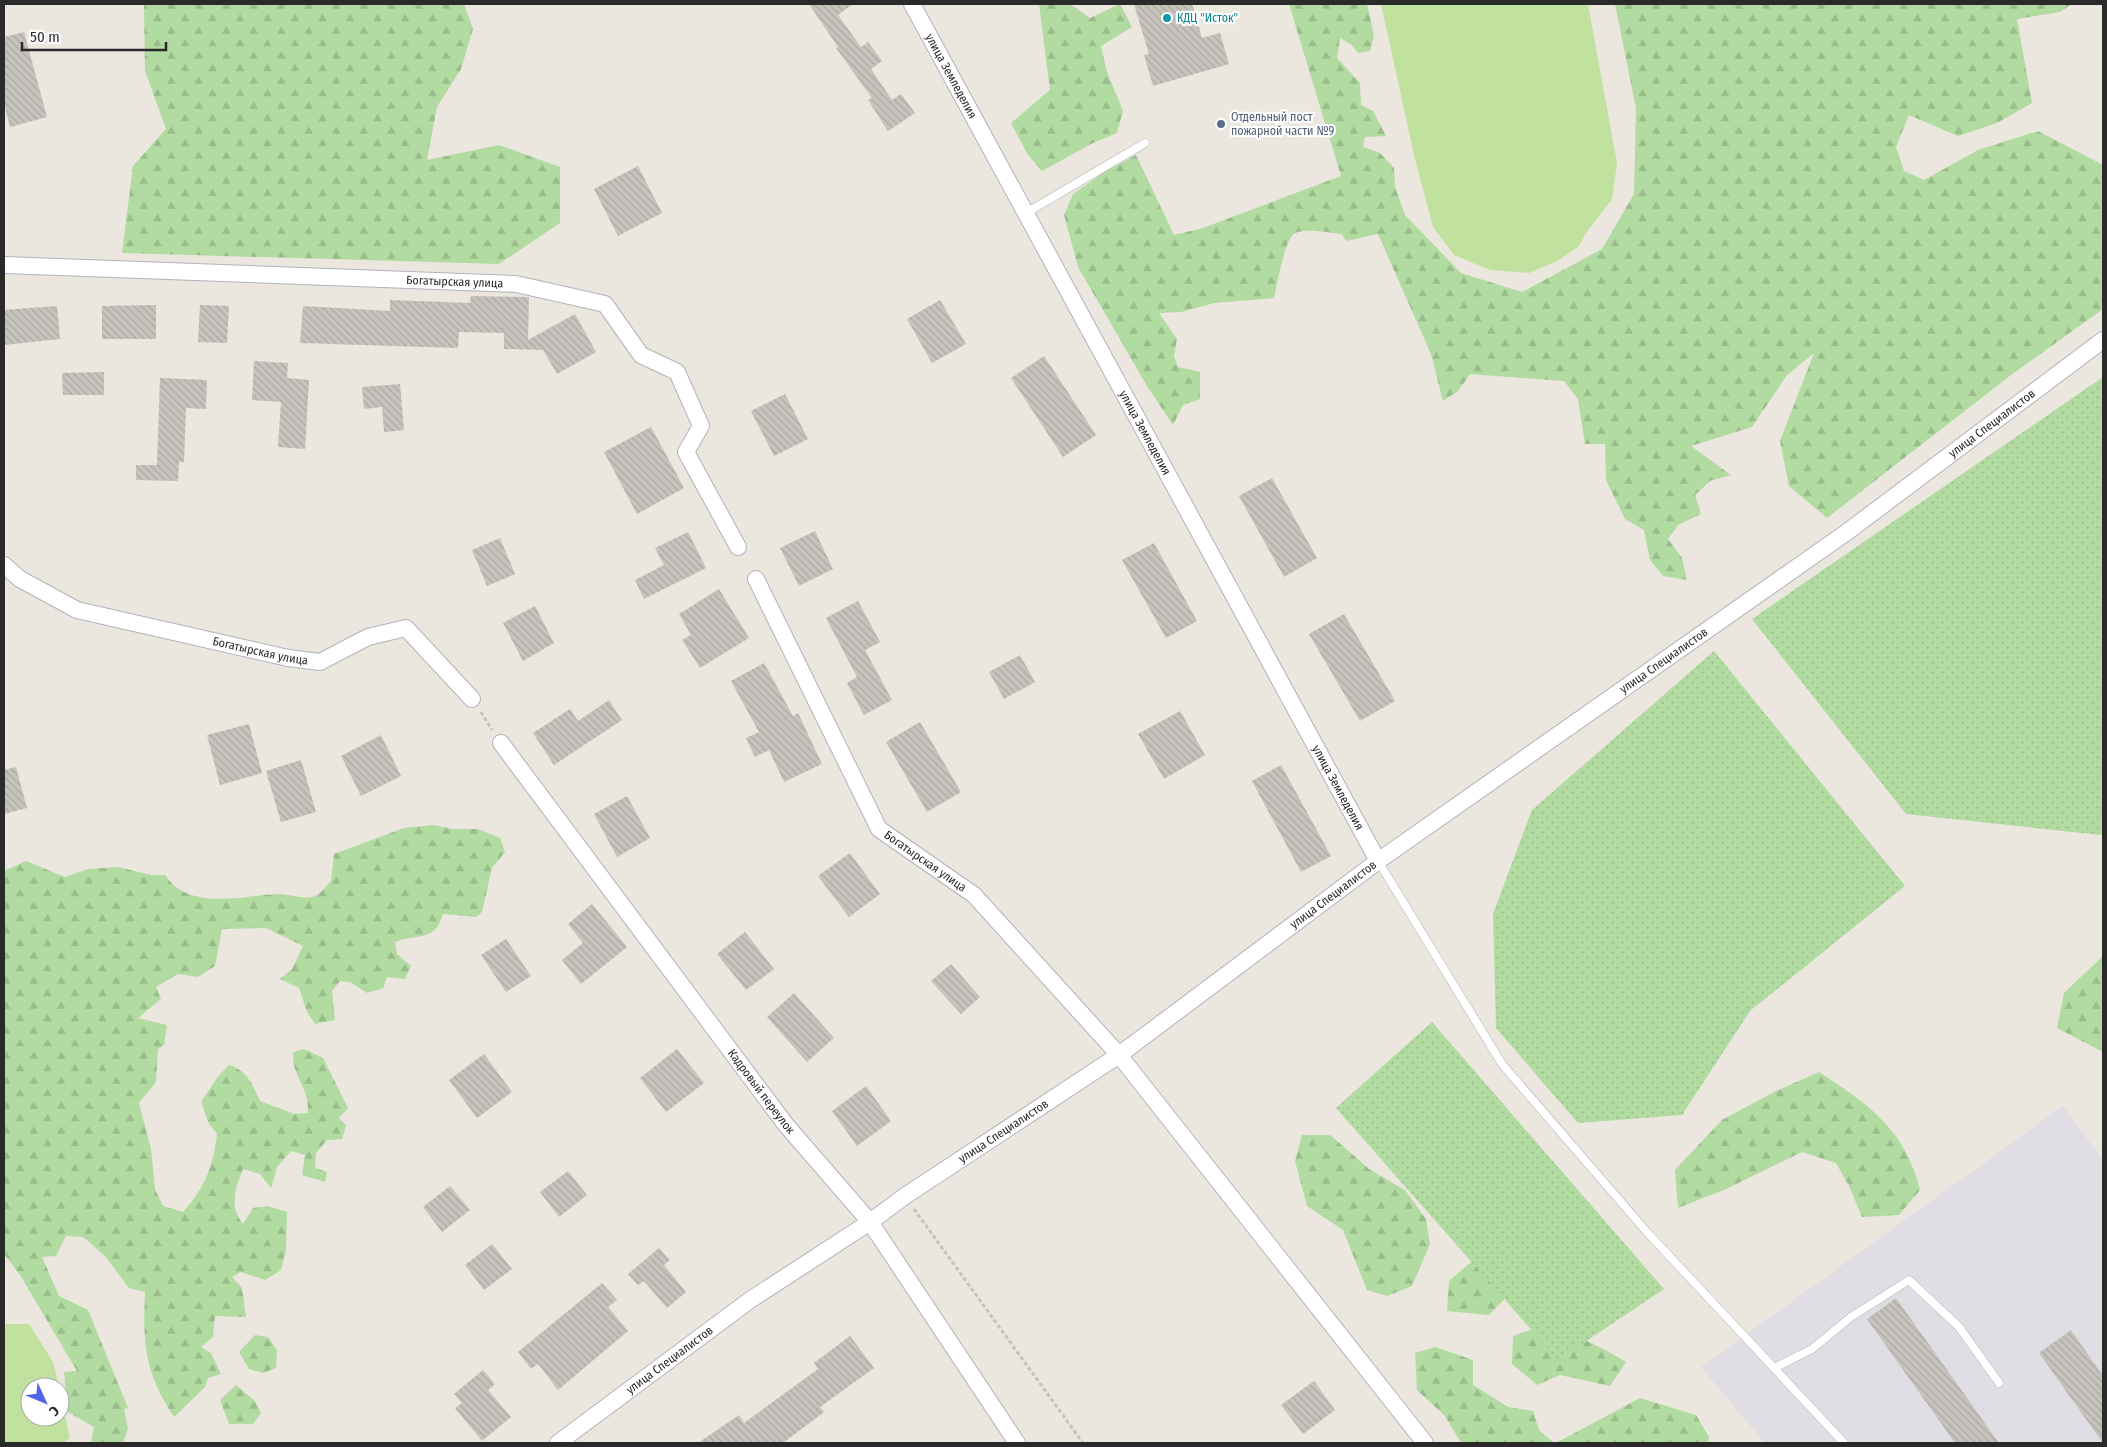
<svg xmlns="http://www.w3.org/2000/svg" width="2107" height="1447" viewBox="0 0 2107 1447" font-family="'Fira Sans Condensed',sans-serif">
<defs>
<pattern id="forest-firs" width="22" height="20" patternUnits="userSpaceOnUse" patternTransform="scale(1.25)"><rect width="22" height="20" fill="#b2dba1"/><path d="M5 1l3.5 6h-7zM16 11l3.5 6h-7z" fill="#99bc8b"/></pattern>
<pattern id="garden-dots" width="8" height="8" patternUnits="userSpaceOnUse" patternTransform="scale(1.25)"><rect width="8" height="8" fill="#b2dba1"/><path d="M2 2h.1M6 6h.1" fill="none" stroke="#99bc8b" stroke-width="1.8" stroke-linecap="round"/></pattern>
<pattern id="building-back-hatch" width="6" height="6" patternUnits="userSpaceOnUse" patternTransform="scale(1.25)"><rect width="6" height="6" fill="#c6c3bd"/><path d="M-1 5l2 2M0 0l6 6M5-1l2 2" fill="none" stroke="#aaa8a3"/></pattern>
</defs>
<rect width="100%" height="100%" fill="#ebe6de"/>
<path fill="#e0dee4" d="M2063,1106L2103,1160V1443H1765L1701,1367Z"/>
<path fill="url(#forest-firs)" d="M144,4H464L473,29L461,69L437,107L427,160L499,145L560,167V223L499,264L122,253L133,166L166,129L145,71Z
M1039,4H1070L1090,18L1120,4L1132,27L1101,46L1107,72L1123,111L1117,133L1091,144L1042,171L1028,155L1011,123L1050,90Z
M1289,4H1367L1374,35L1370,51L1358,53L1352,45L1340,38L1337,58L1360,83L1361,105L1373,111L1386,136L1365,137L1363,147L1380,153L1394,168L1395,187L1405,215L1461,273L1522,292L1602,249L1634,194L1636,108L1615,4H2072L2060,12L2017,19L2032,103L1997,123L1958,136L1909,115L1896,147L1904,171L1924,180L1978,150L2038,131L2103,165V309L2011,375L1827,518L1789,486L1780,441L1814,353L1787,375L1752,427L1691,446L1731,475L1710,481L1695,495L1701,514L1678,525L1668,539L1682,558L1687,580L1663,576L1650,560L1644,530L1625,519L1606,480L1605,444H1585L1578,399L1564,381L1470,374L1458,391L1443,401L1431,354L1378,234L1346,241L1342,234C1329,233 1308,228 1295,233C1285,238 1277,285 1274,298L1214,303L1181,312L1159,313L1177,339L1174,356L1178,367L1200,372V399L1183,405L1173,425L1147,386L1078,267L1064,215L1073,194L1106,171L1136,155L1174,235L1203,228L1341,176Z
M433,825L453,829H478L500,838L505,852L492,868L482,912L476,917L443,914C435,942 420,933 395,942L397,954L411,966L405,979L387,977L383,988L367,993L350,982L340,981L332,991L335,1020L315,1024L307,1012L299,988L280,979L292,969L303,946L266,928L222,929L215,966L198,977L178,974L156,987L161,999L138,1018L167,1025L164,1045L158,1049L156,1082L139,1103L151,1149L155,1189L163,1206L183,1212C204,1189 214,1165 217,1134L209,1124L201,1102L219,1075L229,1065C248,1071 252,1084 260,1101L294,1114L308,1113C309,1085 292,1078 293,1052L304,1049L323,1058L348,1108L339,1118L346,1125L342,1139L327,1140L316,1153L315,1168L327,1172L325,1182L302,1175L305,1155L291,1151L277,1167L271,1188L260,1174L243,1169C235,1188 229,1207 243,1224L253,1208L268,1206L287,1212L286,1250L281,1270L265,1280L241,1272L232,1277L242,1288L246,1317L215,1316L213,1337L201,1347L211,1353L221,1374L208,1378L205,1387L174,1417C144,1370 143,1346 145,1292L129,1288L105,1256L83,1237L66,1236L56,1256L42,1257L59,1296L88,1310L128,1408L124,1409L128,1429L123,1443H91L94,1427L68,1412L64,1372L77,1371L20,1275L4,1254V871L26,861L65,877L88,869L118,867L151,875H165C190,912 242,895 279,894C291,894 306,901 317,895C322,892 327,885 331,881L334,854L404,828Z
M2103,956V1052L2057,1028L2064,993Z
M1819,1072C1868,1104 1905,1129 1920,1190L1899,1215L1862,1217L1849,1186L1836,1163L1802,1152L1726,1189L1678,1208L1675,1170L1722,1120L1774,1092Z
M1302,1135H1330L1369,1169L1405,1190L1426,1219L1430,1244L1412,1286L1387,1296L1367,1290L1343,1230L1307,1206L1295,1161Z
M1477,1257L1523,1280L1489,1315L1447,1311L1449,1281Z
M1552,1323C1577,1337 1602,1347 1626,1362L1610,1386L1560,1375L1537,1385L1512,1364L1513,1336Z
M255,1335L268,1337L277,1350L276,1368L263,1373L249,1369L239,1352Z
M1435,1347L1473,1360V1385L1508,1407L1533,1411L1539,1430L1554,1443H1461L1445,1416L1417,1390L1415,1353Z
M236,1385L255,1401L261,1413L253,1424H229L220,1400Z
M1640,1398L1696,1415L1709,1437L1708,1443H1556Z"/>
<path fill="url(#garden-dots)" d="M2103,377V832L2100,835L1906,814L1752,619Z
M1714,651L1905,886L1750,1011L1682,1115L1578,1123L1496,1028L1493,914L1532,810Z
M1432,1022L1664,1289L1558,1360L1336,1108Z"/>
<path fill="#c1e19e" d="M1381,4H1588L1617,163L1612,199L1586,233L1578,247L1557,261L1529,273L1490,270L1454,255L1433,227L1415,159Z
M4,1324H29L53,1362L59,1387H30V1417H60V1393L70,1438L63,1443H4Z"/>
<path fill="url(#building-back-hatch)" d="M809,4H853L838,15L861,47L868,42L882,61L871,69L892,100L901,94L915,113L888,131L868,100L872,98L836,48L838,47Z
M1134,4H1192L1202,38L1220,33L1229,64L1153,86L1144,55L1149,54Z
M24,32L47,117L10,127L4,103V37Z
M638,166L662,213L618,236L594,189Z
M471,296L529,297L528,340L575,314L596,352L557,374L543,350L504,349V333L459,332L458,348L300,343L303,306L390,311V300L470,303Z
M940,300L966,344L932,363L907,319Z
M156,305V339H102V306Z
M200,305L229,306L227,343L198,342Z
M57,306L60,339L4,345V310Z
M1044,356L1096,435L1063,457L1011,378Z
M254,361L288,363L287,378L309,380L305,449L278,447L281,402L252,400Z
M104,372V395H63L62,373Z
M160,378L207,380L206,409L186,408L184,462H179L178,481L136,480V465H157Z
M400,384L404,430L384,432L382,407L364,409L362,387Z
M785,394L808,439L774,456L751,411Z
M651,427L684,488L637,514L604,452Z
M1272,478L1317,558L1284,577L1239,496Z
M815,531L833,569L799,586L780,548Z
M688,532L706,568L644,599L635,580L664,565L655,548Z
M500,538L515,574L487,586L472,550Z
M1154,543L1197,621L1166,638L1122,560Z
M719,589L749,638L700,668L682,640L691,635L679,614Z
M858,601L880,642L865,650L892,700L864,715L847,683L857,677L826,618Z
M535,606L554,643L523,661L503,623Z
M1344,614L1395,701L1360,721L1309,634Z
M1020,655L1035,682L1004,699L989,672Z
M764,663L793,716L798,713L822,764L784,782L769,750L755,757L746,738L759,732L731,681Z
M609,700L622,720L554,765L533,733L570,709L578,721Z
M1180,711L1205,755L1164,779L1138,734Z
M920,722L961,792L927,812L886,742Z
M249,724L262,773L220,785L207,735Z
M381,735L401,776L361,796L341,756Z
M301,760L316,812L281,822L266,771Z
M1281,765L1331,856L1301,872L1252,781Z
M16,767L27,808L4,814V770Z
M627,796L650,838L617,857L594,814Z
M850,853L880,894L849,917L818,876Z
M592,904L627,947L581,984L562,960L583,943L568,924Z
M745,932L774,969L746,990L717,954Z
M506,939L531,976L506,992L481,955Z
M951,964L980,997L961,1014L931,981Z
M794,993L834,1038L807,1062L767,1017Z
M677,1049L704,1083L666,1112L640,1078Z
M484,1054L512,1092L477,1118L449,1080Z
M866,1086L891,1121L857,1146L832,1111Z
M568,1171L587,1195L559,1217L540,1192Z
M450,1186L470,1210L442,1232L423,1207Z
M492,1244L512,1269L484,1290L465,1265Z
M659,1248L670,1260L664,1265L686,1292L667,1308L644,1281L638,1285L628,1274Z
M602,1283L617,1300L608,1307L628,1331L558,1390L538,1364L531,1369L518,1352Z
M1896,1298L1999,1443H1955L1867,1319Z
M2071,1330L2103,1376V1443L2039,1353Z
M850,1336L874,1368L820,1407L824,1412L783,1443H698L739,1415L744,1423L818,1369L814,1363Z
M483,1370L495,1384L488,1390L511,1417L482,1441L455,1408L462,1403L454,1394Z
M1314,1381L1335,1410L1303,1434L1281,1405Z"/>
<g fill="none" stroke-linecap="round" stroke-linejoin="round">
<g stroke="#b1b3bc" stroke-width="9">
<path id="lane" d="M1026,213L1145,143
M1378,861L1502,1064L1646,1231L1844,1443
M1774,1368L1812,1349L1851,1317L1909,1280L1959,1327L1999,1383"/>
</g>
<g stroke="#b1b3bc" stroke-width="18">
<g id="street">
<path id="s1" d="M912,4L1378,861"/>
<path id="s2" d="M4,265L516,284L605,304L641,355L677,372L701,426L686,452L738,547"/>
<path id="s3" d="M4,565L20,579L77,610L288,658L320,662L368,637L406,628L472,699"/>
<path id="s4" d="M756,579L879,829L974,895L1119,1055L1425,1443"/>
<path id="s5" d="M501,743L786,1125L870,1222L1017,1443"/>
<path id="s6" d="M558,1443L750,1300L870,1222L905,1196L1119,1055L1378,861L1847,532L2103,340"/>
</g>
</g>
<path stroke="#c3c3c3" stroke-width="3" stroke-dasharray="4 2.5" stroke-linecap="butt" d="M481,712L492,730
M914,1209L1083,1443"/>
<use href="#lane" stroke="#fff" stroke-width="8"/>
<use href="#street" stroke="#fff" stroke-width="16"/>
</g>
<circle fill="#0f9aa8" stroke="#fff" stroke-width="2" cx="1167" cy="18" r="5"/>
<circle fill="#5c6f8a" stroke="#fff" stroke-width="2" cx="1221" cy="124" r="5"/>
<g text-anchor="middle" stroke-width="4.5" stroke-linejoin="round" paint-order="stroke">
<g font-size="12" fill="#0d838f" stroke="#fff" text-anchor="start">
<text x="1177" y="22">КДЦ "Исток"</text>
</g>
<g font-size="12" fill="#2a2a2a" stroke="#fff">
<text dy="4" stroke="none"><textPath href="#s1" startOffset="82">улица Земледелия</textPath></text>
<text dy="4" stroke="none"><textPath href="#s2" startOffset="451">Богатырская улица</textPath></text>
<text dy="4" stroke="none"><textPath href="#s6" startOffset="1760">улица Специалистов</textPath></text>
<text dy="4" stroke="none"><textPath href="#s1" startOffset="488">улица Земледелия</textPath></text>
<text dy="4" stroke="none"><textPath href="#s3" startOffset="274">Богатырская улица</textPath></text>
<text dy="4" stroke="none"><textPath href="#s6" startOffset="1355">улица Специалистов</textPath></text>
<text dy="4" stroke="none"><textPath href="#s1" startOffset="892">улица Земледелия</textPath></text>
<text dy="4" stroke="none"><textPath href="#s4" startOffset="335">Богатырская улица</textPath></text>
<text dy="4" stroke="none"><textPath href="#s6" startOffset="950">улица Специалистов</textPath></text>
<text dy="4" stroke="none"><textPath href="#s5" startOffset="435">Кадровый переулок</textPath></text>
<text dy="4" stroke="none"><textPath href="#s6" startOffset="544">улица Специалистов</textPath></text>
<text dy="4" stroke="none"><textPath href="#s6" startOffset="139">улица Специалистов</textPath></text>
</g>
<g font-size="12" fill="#4e5e75" stroke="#fff" text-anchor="start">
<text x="1231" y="121">Отдельный пост<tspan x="1231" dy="14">пожарной части №9</tspan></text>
</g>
</g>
<rect width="2107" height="1447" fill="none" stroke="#2a2a2a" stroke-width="10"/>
<g transform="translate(45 1402) rotate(134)"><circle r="24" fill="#ffffff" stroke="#aaaaaa"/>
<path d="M0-4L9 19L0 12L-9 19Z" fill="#5065e5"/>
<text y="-8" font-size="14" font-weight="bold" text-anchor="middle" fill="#2a2a2a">С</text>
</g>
<path d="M22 42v8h144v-8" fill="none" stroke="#2a2a2a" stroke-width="2.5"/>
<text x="30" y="42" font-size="15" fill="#2a2a2a" stroke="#ffffff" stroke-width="4" paint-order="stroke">50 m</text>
</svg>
